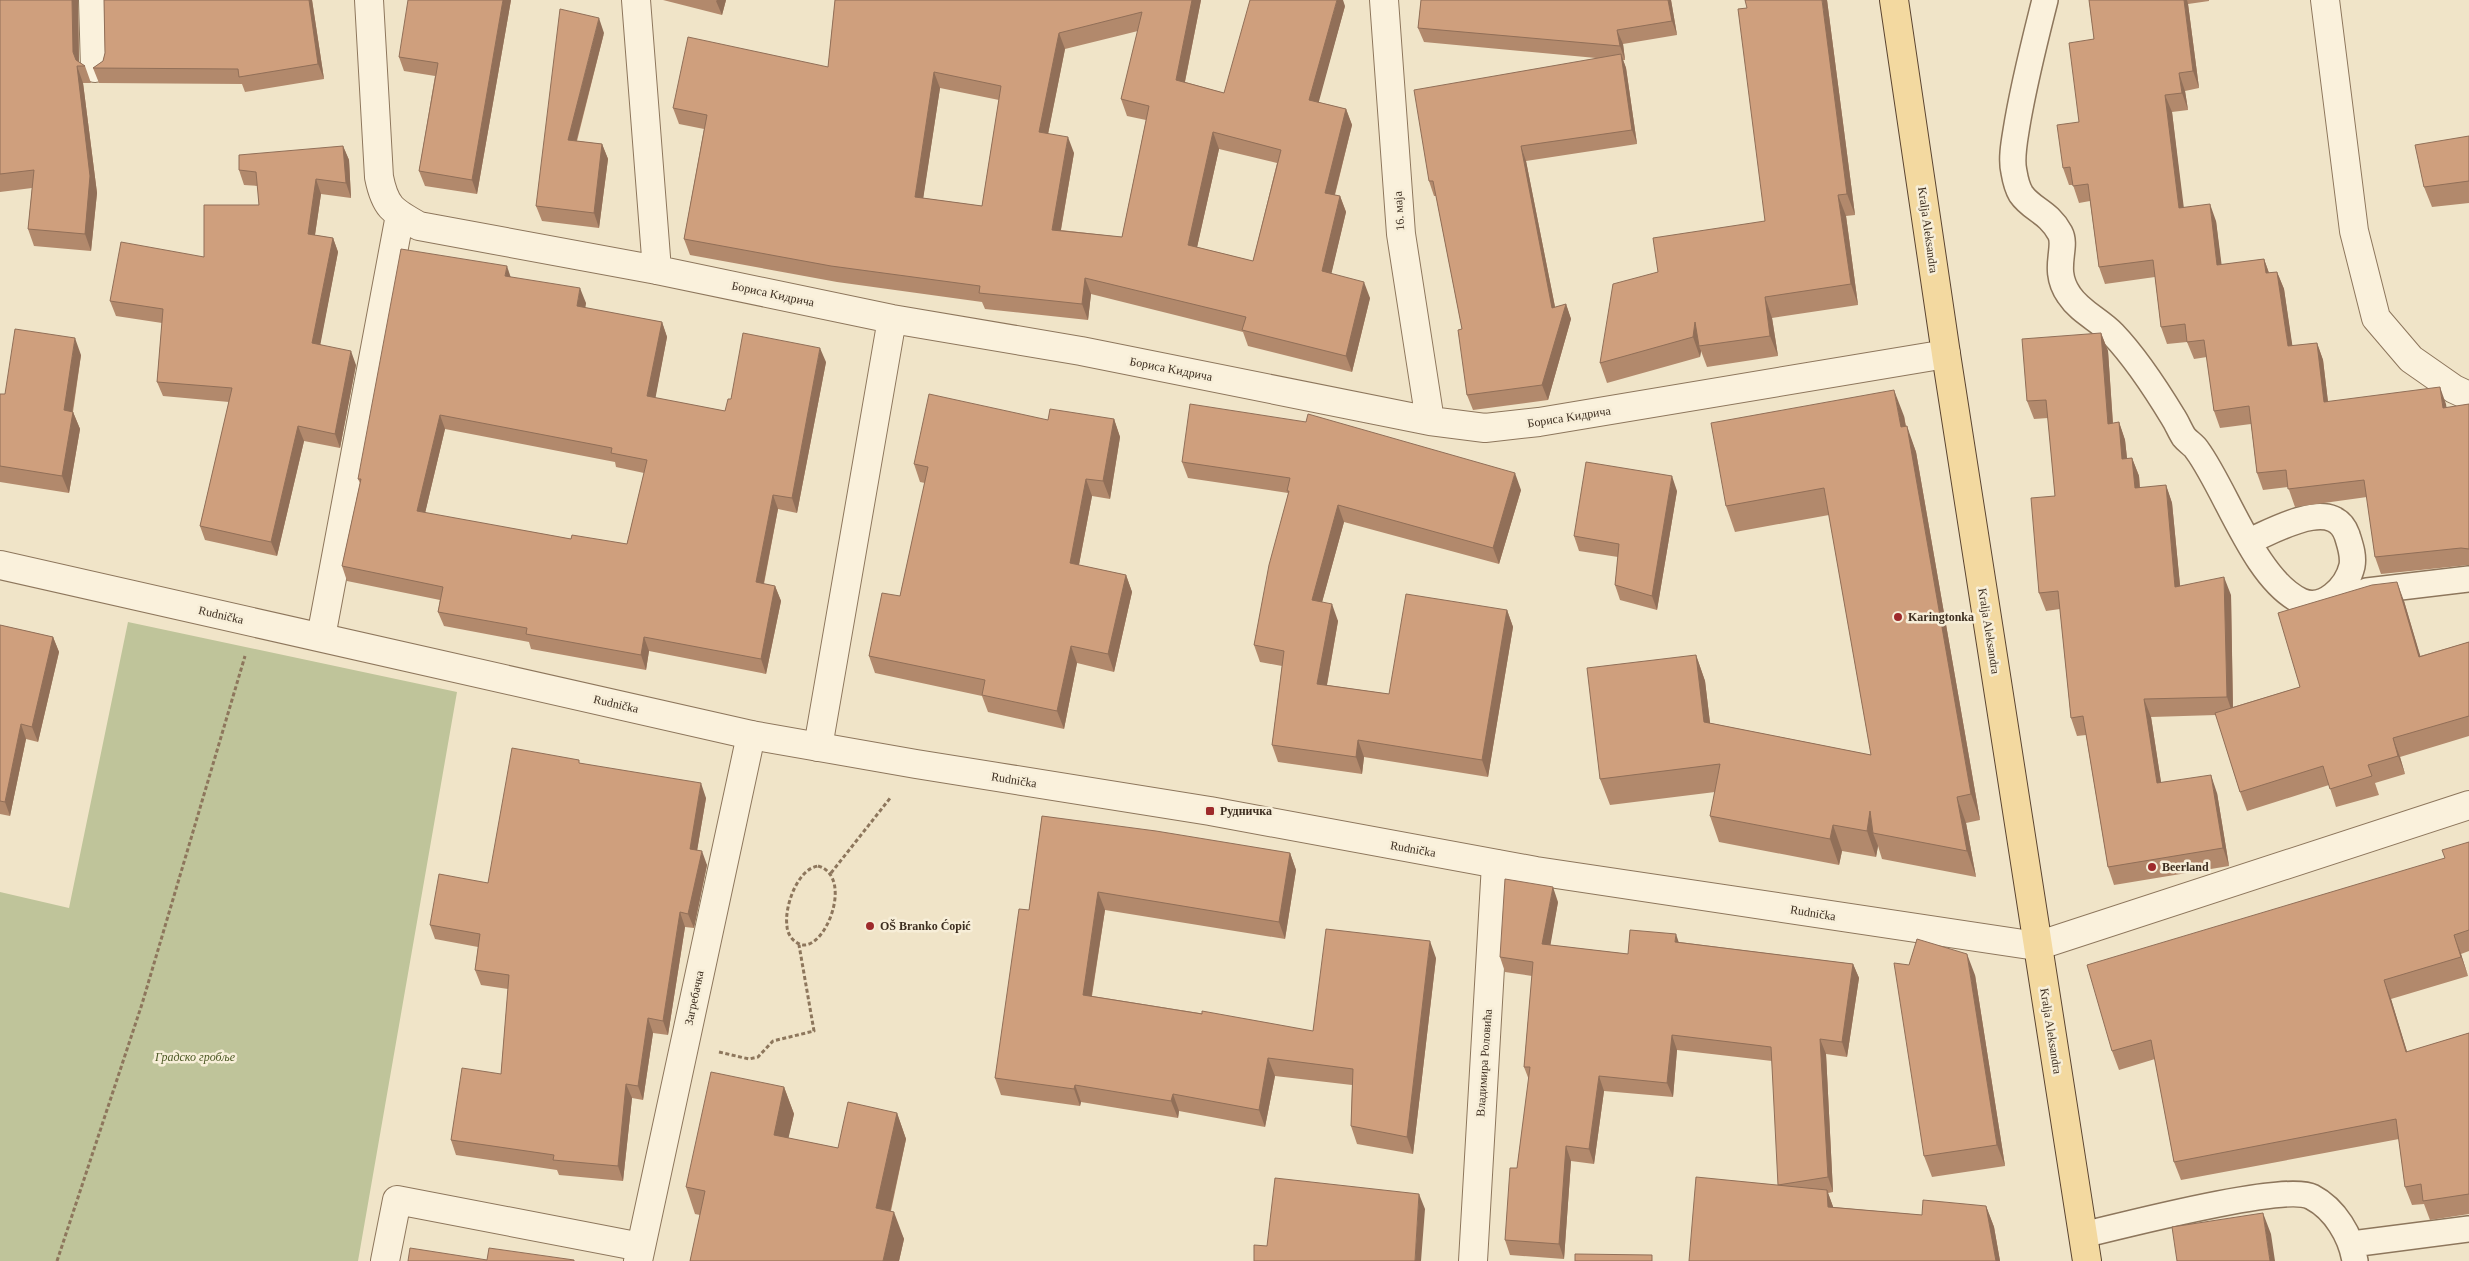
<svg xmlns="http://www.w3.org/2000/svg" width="2469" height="1261" viewBox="0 0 2469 1261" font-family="'Times New Roman',serif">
<rect width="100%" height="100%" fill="#f0e4c8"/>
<path fill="#bfc49a" d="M128,622L457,692L358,1261H0V892L69,908Z"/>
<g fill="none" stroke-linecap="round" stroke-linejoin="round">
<g stroke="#8d765c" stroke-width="28">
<path id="service" d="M2045,0C2034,44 2023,86 2016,131C2014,143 2011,160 2014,172C2015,178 2018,189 2021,194C2032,210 2048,211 2060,233C2068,248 2051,269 2069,295C2080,312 2100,320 2113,334C2136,358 2156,389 2173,417C2177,423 2180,431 2184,437C2188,442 2194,445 2197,450C2226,489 2255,580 2301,601C2324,611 2347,587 2352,566C2354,555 2350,545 2347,535C2333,495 2274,531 2249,541
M2367,591L2469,579
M2083,1235C2121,1226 2285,1183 2312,1197C2335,1209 2351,1236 2355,1261
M2352,1244L2469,1229"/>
</g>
<g stroke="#8d765c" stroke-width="30">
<path id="minor" d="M93,0L95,68
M369,0L379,177C385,207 392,211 419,226L657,270L892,319L1081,351L1430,421L1485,428L1539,422L1946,354
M636,0L657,270
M1384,0L1401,234L1430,421
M2325,0L2354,231L2376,318L2411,359L2454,389L2469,396
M321,637L400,215
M818,747L892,319
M2037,946L2469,805
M385,1261L397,1200L641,1247
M638,1261L751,735
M1473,1261L1496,864"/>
</g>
<g stroke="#8d765c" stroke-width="30">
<path id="tertiary" d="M0,565L751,735L916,764L1210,811L1536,871L2037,946"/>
</g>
<g stroke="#5b4430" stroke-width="30">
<path id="primary" d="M1894,0L1946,354L2087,1261"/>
</g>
<path stroke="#8d765c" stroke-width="3" stroke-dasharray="4 2.5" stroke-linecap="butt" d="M818,866C857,877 821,962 796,942C791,939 787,932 787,926C784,908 797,869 818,866Z
M831,873L891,797
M719,1052L749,1059L758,1057L773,1041L814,1031L799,945
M57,1261L142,1004L245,656"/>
<use href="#service" stroke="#faf1dc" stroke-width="25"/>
<use href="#minor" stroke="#faf1dc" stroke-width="28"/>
<use href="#tertiary" stroke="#faf1dc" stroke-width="28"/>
<use href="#primary" stroke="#f3d9a0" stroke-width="28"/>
</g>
<path fill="#b2896c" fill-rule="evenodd" d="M0,0H78L79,62L85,66L91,83H83L97,193L91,251L34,246L28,229L32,188L0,192Z
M104,0H312L324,79L245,92L242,84L99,83L93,68L103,61L105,53Z
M511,0L477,194L425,186L419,171L435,76L404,71L399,57Z
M663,0H726L722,15Z
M835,0H1201L1185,82L1224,93L1345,6L1318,102L1346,109L1352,125L1335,195L1340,196L1346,212L1331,274L1370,298L1352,372L1248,346L1243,332L1091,294L1088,320L985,309L982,302L837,282L690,255L684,239L704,129L679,124L673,108L828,67ZM1138,31L1121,99L1127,116L1146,120L1122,237L1061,230L1074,153L1048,134L1065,49ZM940,88L999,100L982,206L923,198ZM1219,149L1277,163L1253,261L1197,247Z
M1421,0H1671L1677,35L1623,44L1625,60H1623L1626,68L1637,144L1526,161L1555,307L1566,304L1571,319L1548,400L1473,410L1467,395L1462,329L1436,196H1434L1429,181L1596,58L1424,42L1418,28Z
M1827,0L1855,215L1846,216L1858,305L1772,318L1778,356L1707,367L1701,351L1700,357L1607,383L1600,363L1658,272L1765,221Z
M2089,0H2209V1L2188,4L2199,88L2185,91L2188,110L2172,112L2183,207L2216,221L2221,265L2264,259L2269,273L2277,272L2284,289L2292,346L2317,343L2323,360L2328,402L2446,404V408L2469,404V565L2381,574L2375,557L2367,497L2295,507L2288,487L2263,490L2257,473L2251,424L2220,428L2214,411L2207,357L2194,359L2187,342L2167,344L2161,327L2155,277L2105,284L2099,267L2090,201L2079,203L2073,185H2069L2063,168L2079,122L2094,39Z
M604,33L577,141L602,144L608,159L599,228L542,221L536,206Z
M2469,136V203L2432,207L2424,187Z
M343,146L349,160L351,198L321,194L315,235L333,238L338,252L320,344L356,365L340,448L304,441L277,556L205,540L200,526L229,402L163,396L157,382L162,323L116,316L110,301L204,257L259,205L258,186L244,185L239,170Z
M511,277L586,303L585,308L662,322L667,337L655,398L725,411L731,399L826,362L797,513L778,509L764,584L775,586L781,601L766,674L649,651L646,670L531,649L529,642L444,626L438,612L440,600L347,581L342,566L360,483L358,479ZM445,429L615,462L616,467L644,473L627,544L571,539L425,513Z
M2101,333L2108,351L2113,423L2119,422L2125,440L2127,458H2132L2139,476L2140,488L2166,485L2172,503L2180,586L2231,595L2233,707L2300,687L2404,601L2420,656L2469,642V736L2400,757L2405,774L2375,783L2379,795L2336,807L2329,785L2247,811L2240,792L2216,715L2151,717L2161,783L2217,793L2229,866L2114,885L2108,867L2086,735L2077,736L2071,718L2060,609L2046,611L2039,593L2055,496L2048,418L2034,419L2027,401Z
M81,355L73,412L80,429L69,493L0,482V394H5Z
M1904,416L1906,426L1916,452L1980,820L1966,823L1976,877L1882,859L1878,846L1876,857L1842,851L1839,865L1719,842L1710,816L1715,792L1610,805L1600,779L1696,655L1705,681L1710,723L1871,755L1829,515L1735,532L1726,506Z
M1114,419L1120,437L1110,499L1092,496L1079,565L1126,575L1132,592L1114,672L1077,663L1064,729L988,712L982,696L875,673L869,656L900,596L925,483L920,482L914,464L1048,420Z
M1182,462L1521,490L1499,564L1344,522L1322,602L1338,621L1327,685L1389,694L1507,610L1513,627L1488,777L1364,757L1362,774L1278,762L1272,745L1282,666L1260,662L1254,645L1288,494V493L1188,478Z
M1677,491L1657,610L1620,600L1615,585L1618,557L1579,551L1574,536Z
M0,625L53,637L59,652L38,742L26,739L10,816L0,814Z
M580,763L706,798L697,850L707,865L694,928L685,927L668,1035L653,1033L643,1100L632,1098L623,1181L559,1175L557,1170L456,1155L451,1140L501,1074L508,989L481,985L475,970L478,947L435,939L430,925L488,883Z
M1042,816L1290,853L1296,870L1285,939L1105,910L1092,996L1313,1031L1436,958L1413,1154L1357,1144L1351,1126L1352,1085L1275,1076L1265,1127L1179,1111L1178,1118L1081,1102L1080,1106L1001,1095L995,1078L1029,910Z
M2469,842V951L2461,954L2468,976L2391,999L2407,1052L2469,1033V1214L2430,1220L2424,1204L2412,1205L2405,1187L2399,1139L2181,1180L2174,1162L2155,1059L2119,1070L2112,1051L2445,858Z
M1558,902L1550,945L1628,954L1679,942L1853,964L1859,978L1847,1057L1826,1054L1833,1192L1828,1193L1833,1207L1922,1215L1986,1206L1994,1227L2000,1261H1689L1779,1186L1772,1061L1677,1050L1673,1097L1604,1091L1594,1164L1571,1161L1564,1259L1510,1255L1505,1240L1517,1168L1529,1080L1524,1067L1532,976L1505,972L1500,957Z
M1975,975L2005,1166L1932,1177L1924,1156Z
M784,1087L794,1114L788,1138L838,1148L897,1113L906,1139L891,1211L904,1239L899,1261H690L700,1215L695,1214L686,1187Z"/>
<path fill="#916f58" d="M72,0H78L79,66H78L73,52Z
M309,0H312L324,79L318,64Z
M503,0H511L477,194L472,180Z
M717,0H726L722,15L716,1Z
M1192,0H1201L1182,96L1176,80Z
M1337,0H1343L1345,6L1315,116L1309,100Z
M1668,0H1671L1677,35L1672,21Z
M1822,0H1827L1855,215L1847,194Z
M2184,0H2187L2188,4L2199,88L2193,71Z
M599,18L604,33L573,154L568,140Z
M1617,30L1623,44L1625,60L1620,46Z
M1059,33L1065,49L1045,149L1039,132Z
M1621,54L1626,68L1637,144L1632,130Z
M77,66L83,83L97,193L91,251L85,234Z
M934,72L940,88L921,213L915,197Z
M2179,73L2185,91L2188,110L2182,93Z
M2165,95L2172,112L2186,225L2179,208Z
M1346,109L1352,125L1331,209L1325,193Z
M1213,132L1219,149L1194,261L1188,245Z
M1068,137L1074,153L1058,246L1052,230Z
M602,144L608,159L599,228L594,213Z
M343,146L349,160L351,198L346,183Z
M1521,146L1526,161L1558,322L1552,308Z
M316,179L321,194L313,248L308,234Z
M1838,195L1846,216L1858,305L1851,284Z
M1340,196L1346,212L1328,288L1322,271Z
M2210,204L2216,221L2224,283L2217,265Z
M333,238L338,252L318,357L312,343Z
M2264,259L2270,276L2266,273Z
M507,266L512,281L505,276Z
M2277,272L2284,289L2295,363L2288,346Z
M1085,278L1091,294L1088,320L1082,304Z
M1364,282L1370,298L1352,372L1346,356Z
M580,288L586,303L583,321L577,306Z
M1765,297L1772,318L1778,356L1770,336Z
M1566,304L1571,319L1548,400L1542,385Z
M662,322L667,337L653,411L647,396Z
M1695,322L1699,346L1701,351L1700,357L1693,337Z
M2101,333L2108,351L2114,441L2108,424Z
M75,338L81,355L70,427L64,410Z
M2317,343L2323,360L2330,419L2324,402Z
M820,348L826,362L797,513L792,498Z
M351,351L356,365L340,448L335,434Z
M2440,387L2446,404L2449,425L2443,408Z
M1894,390L1904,416L1910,453L1901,427Z
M73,412L80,429L69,493L62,476Z
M440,415L445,429L422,526L417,511Z
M1114,419L1120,437L1110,499L1103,481Z
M2119,422L2125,440L2129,477L2122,459Z
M298,426L304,441L277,556L271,542Z
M1907,426L1916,452L1980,820L1971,794Z
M2132,458L2139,476L2141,506L2135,488Z
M1515,473L1521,490L1499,564L1493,548Z
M1672,476L1677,491L1657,610L1652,596Z
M1086,479L1092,496L1076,580L1070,563Z
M2166,485L2172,503L2182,605L2175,587Z
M773,495L778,509L761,597L756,582Z
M1338,505L1344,522L1318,617L1312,600Z
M1126,575L1132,592L1114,672L1108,654Z
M2224,577L2231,595L2233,715L2227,697Z
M2397,582L2404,601L2426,675L2419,657Z
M775,586L781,601L766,674L761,659Z
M1332,604L1338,621L1324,701L1317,684Z
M1507,610L1513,627L1488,777L1482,760Z
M53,637L59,652L38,742L32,727Z
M644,637L649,651L646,670L641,655Z
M1071,646L1077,663L1064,729L1057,711Z
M1696,655L1705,681L1713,748L1704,722Z
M2144,699L2151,717L2164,801L2157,783Z
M21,724L26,739L10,816L5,802Z
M2393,738L2400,757L2405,774L2398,756Z
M1358,740L1364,757L1362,774L1356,757Z
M2211,775L2217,793L2229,866L2223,848Z
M701,783L706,798L695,863L690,849Z
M1957,797L1966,823L1976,877L1967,851Z
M1870,811L1873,833L1878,846L1876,857L1867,831Z
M1833,825L1842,851L1839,865L1830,839Z
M702,851L707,865L694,928L688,914Z
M1290,853L1296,870L1285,939L1279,922Z
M1553,887L1558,902L1548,959L1542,944Z
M1098,892L1105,910L1089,1012L1083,995Z
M680,912L685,927L668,1035L663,1021Z
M1676,934L1681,949L1675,942Z
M2454,935L2461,954L2468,976L2461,957Z
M1430,941L1436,958L1413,1154L1407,1137Z
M1967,954L1975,975L2005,1166L1997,1145Z
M1853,964L1859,978L1847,1057L1842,1042Z
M2384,980L2391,999L2413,1071L2406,1052Z
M648,1018L653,1033L643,1100L638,1086Z
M1672,1035L1677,1050L1673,1097L1667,1083Z
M1820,1039L1826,1054L1833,1192L1828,1177Z
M1268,1058L1275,1076L1265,1127L1259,1110Z
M1599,1076L1604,1091L1594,1164L1589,1149Z
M626,1084L632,1098L623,1181L618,1166Z
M1075,1085L1081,1102L1080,1106L1074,1089Z
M784,1087L794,1114L783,1162L774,1135Z
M1173,1094L1179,1111L1178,1118L1171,1101Z
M897,1113L906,1139L885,1235L876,1208Z
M1566,1146L1571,1161L1564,1259L1559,1244Z
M1827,1190L1835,1212L1828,1207Z
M1419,1194L1425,1209L1421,1261H1415Z
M1986,1206L1994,1227L2000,1261H1996Z
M894,1212L904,1239L899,1261H883Z
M2263,1213L2271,1234L2275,1261H2270Z"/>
<path fill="#cf9f7d" stroke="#916f58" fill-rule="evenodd" d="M0,0H72L73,52L76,60L85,66H77L90,176L85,234L28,229L34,170L0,174Z
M104,0H309L318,64L239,77L238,69L93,68L103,61L105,53Z
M408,0H503L472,180L419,171L438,63L399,57Z
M835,0H1192L1176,80L1224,93L1250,0H1337L1309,100L1346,109L1325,193L1340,196L1322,271L1364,282L1346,356L1242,330L1246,317L1085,278L1082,304L979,293L980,286L831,266L684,239L707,115L673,108L688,37L828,67ZM1142,12L1121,99L1149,106L1122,237L1052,230L1068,137L1039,132L1059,33ZM934,72L1001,86L982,206L915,197ZM1213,132L1281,150L1253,261L1188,245Z
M1421,0H1668L1672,21L1617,30L1620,46L1418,28Z
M1745,0H1822L1847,194L1838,195L1851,284L1765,297L1770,336L1699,346L1695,322L1693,337L1600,363L1613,284L1658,272L1653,238L1765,221L1738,9L1747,8Z
M2089,0H2184L2193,71L2179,73L2182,93L2165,95L2179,208L2210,204L2217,265L2264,259L2266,273L2277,272L2288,346L2317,343L2324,402L2440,387L2443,408L2469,404V549L2461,548L2375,557L2364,480L2288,489L2286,470L2257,473L2249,406L2214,411L2204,340L2187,342L2185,324L2161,327L2153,260L2099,267L2088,184L2073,186L2070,167L2063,168L2057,125L2079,122L2069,43L2094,39Z
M560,9L599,18L568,140L602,144L594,213L536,206Z
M1621,54L1632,130L1521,146L1552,308L1566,304L1542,385L1467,395L1458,330L1462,329L1433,181H1429L1414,90Z
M2469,136V181L2424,187L2415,145Z
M343,146L346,183L316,179L308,234L333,238L312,343L351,351L335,434L298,426L271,542L200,526L232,388L157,382L163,309L110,301L121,242L204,257V205H259L256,172L239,170V155Z
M401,249L507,266L505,276L580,288L577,306L662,322L647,396L725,411L728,399H731L743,333L820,348L792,498L773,495L756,582L775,586L761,659L644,637L641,655L526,634L527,628L438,612L443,587L342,566L361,479H358ZM440,415L612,448L611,453L647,460L627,544L572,535L571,539L417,511Z
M15,329L75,338L64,410L73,412L62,476L0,466V394H5Z
M2101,333L2108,424L2119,422L2122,459L2132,458L2135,488L2166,485L2175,587L2224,577L2227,697L2144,699L2157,783L2211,775L2223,848L2108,867L2083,716L2071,718L2058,591L2039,593L2031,498L2055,496L2046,400L2027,401L2022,339Z
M1894,390L1901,427L1907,426L1971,794L1957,797L1967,851L1873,833L1870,811L1867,831L1833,825L1830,839L1710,816L1720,764L1600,779L1587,668L1696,655L1704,722L1871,755L1824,488L1726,506L1711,423Z
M929,394L1048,420L1050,409L1114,419L1103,481L1086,479L1070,563L1126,575L1108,654L1071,646L1057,711L982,695L985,680L869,656L882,593L900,596L928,467L914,464Z
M1190,404L1306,422L1308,414L1515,473L1493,548L1338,505L1312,600L1332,604L1317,684L1389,694L1406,594L1507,610L1482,760L1358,740L1356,757L1272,745L1284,651L1254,645L1269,565L1289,491H1287L1290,478L1182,462Z
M1586,462L1672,476L1652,596L1615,585L1619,544L1574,536Z
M2397,582L2419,657L2469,642V716L2393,738L2398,756L2368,765L2372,776L2330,789L2323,766L2240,792L2215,713L2300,687L2278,613L2372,585Z
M0,625L53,637L32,727L21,724L5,802L0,801Z
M512,748L579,760V763L701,783L690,849L702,851L688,914L680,912L663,1021L648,1018L638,1086L626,1084L618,1166L553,1160L554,1155L451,1140L462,1068L501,1074L509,975L475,970L480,934L430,925L439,874L488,883Z
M1042,816L1156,831L1290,853L1279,922L1098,892L1083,995L1202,1014V1011L1313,1031L1326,929L1430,941L1407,1137L1351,1126L1353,1069L1268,1058L1259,1110L1173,1094L1171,1101L1075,1085L1074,1089L995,1078L1019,909L1029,910Z
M2469,842V930L2454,935L2461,957L2384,980L2406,1052L2469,1033V1194L2423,1201L2421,1184L2405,1187L2396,1119L2174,1162L2151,1040L2112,1051L2087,965L2445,858L2442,850Z
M1505,879L1553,887L1542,944L1628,954L1630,930L1676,934L1675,942L1853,964L1842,1042L1820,1039L1828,1177L1778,1185L1771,1047L1672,1035L1667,1083L1599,1076L1589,1149L1566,1146L1559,1244L1505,1240L1510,1168H1517L1530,1067H1524L1533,962L1500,957Z
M1917,939L1967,954L1997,1145L1924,1156L1894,963L1909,965Z
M711,1072L784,1087L774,1135L838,1148L848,1102L897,1113L876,1208L894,1212L883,1261H690L705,1191L686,1187Z
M1696,1177L1827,1190L1828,1207L1922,1215L1923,1200L1986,1206L1996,1261H1689Z
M1275,1178L1419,1194L1415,1261H1254V1245L1267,1246Z
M2263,1213L2270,1261H2177L2172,1227Z
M410,1248L487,1260L489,1248L574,1260V1261H408Z
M1575,1254L1652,1255V1261H1575Z"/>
<g fill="#9e2a2b" stroke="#f7eed8" stroke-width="2">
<circle cx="1898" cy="617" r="5"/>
<rect x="1205" y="806" width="10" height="10" rx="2.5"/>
<circle cx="2152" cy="867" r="5"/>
<circle cx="870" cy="926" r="5"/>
</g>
<g text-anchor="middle" stroke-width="5" stroke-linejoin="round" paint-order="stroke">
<g font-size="12" fill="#3d2e20" stroke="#f7eed8">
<text transform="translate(1399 211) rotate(-94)" y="4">16. маја</text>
<text transform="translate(1928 230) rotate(82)" y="4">Kralja Aleksandra</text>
<text transform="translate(773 294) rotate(12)" y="4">Бориса Kидрича</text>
<text transform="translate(1171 369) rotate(11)" y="4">Бориса Kидрича</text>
<text transform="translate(1569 417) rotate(-9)" y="4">Бориса Kидрича</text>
<text transform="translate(221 615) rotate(13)" y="4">Rudnička</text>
<text transform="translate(1989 631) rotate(81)" y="4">Kralja Aleksandra</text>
<text transform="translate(616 704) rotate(13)" y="4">Rudnička</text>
<text transform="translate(1014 780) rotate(9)" y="4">Rudnička</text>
<text transform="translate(1413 849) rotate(10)" y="4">Rudnička</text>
<text transform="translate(1813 913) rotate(9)" y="4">Rudnička</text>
<text transform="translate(694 998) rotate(-78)" y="4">Загребачка</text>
<text transform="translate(2051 1031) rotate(81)" y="4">Kralja Aleksandra</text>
<text transform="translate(1484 1063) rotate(-86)" y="4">Владимира Роловића</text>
</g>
<g font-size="12" font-weight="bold" fill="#3d2e20" stroke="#f7eed8" text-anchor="start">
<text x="1908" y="621">Karingtonka</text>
<text x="1220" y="815">Рудничка</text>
<text x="2162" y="871">Beerland</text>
<text x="880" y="930">OŠ Branko Ćopić</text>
</g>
<g font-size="12" font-style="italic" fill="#4d5a26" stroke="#f7eed8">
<text x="195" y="1061">Градско гробље</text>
</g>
</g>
</svg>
